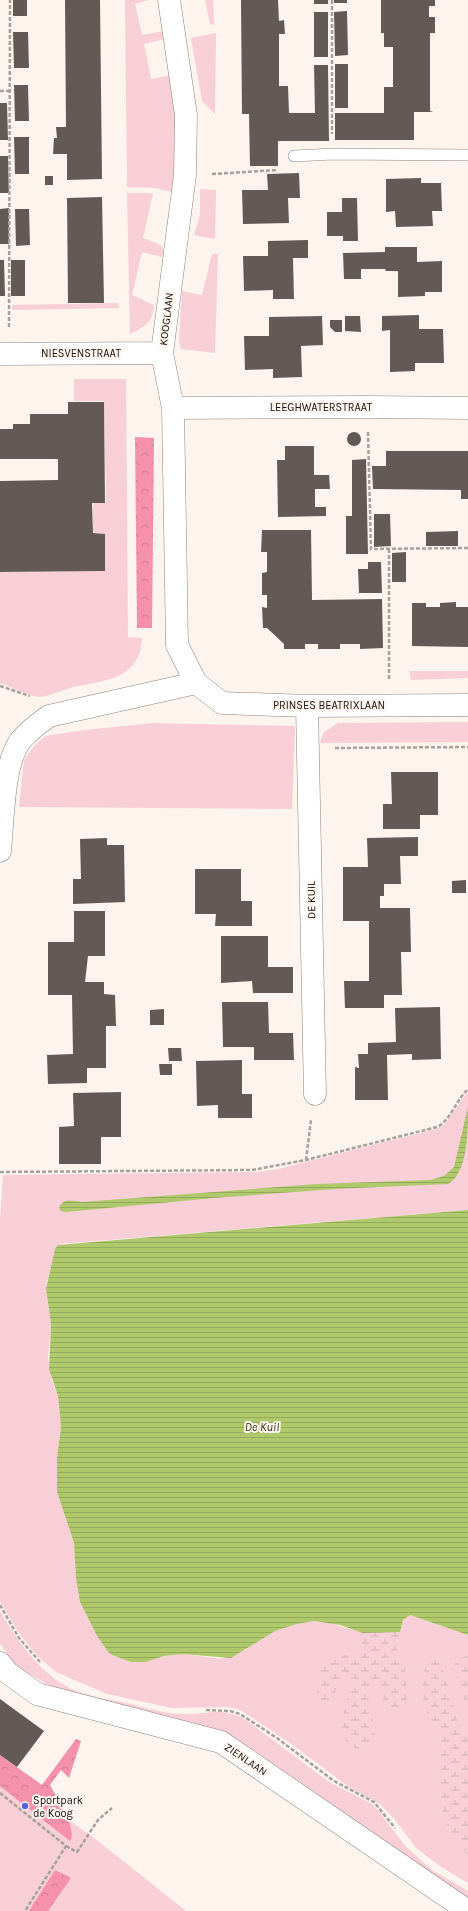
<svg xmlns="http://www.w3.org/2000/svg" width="468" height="1911" viewBox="0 0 468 1911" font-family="Karla,sans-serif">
<defs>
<pattern id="forest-crowns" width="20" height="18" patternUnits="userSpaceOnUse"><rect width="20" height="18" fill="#f591aa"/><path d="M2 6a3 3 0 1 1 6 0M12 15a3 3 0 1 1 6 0" fill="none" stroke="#d17c91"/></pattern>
<pattern id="wetland-marsh" width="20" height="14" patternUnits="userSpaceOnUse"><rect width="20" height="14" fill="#f8cfd7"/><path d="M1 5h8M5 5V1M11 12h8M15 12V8" fill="none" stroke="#d4b1b7"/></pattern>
<pattern id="water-rules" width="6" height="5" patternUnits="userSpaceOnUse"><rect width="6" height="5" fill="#aec86b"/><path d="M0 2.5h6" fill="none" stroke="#95ab5c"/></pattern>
</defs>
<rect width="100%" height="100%" fill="#fdf4ed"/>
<path fill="#f8cfd7" d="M125,0H149L135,4L142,35L164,31L165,39L144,44L151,79L172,75L180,155L172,192L155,188L127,187Z
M205,0H213L214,25L210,24Z
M216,33L215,114L202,101L191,38Z
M200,189L216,190L215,239L194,235L200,215Z
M127,193H153L143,238L161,245L166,256L162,257L142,252L132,295L154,305C154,321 143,328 130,334Z
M212,254H218L215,353L181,349L179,341L182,291L202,295Z
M118,303L119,308L12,310V305Z
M74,379H126L128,637L142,638C140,681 103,680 70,688C64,690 45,697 41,697C32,697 9,686 0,683V572L105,571V534L93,533V503H106L104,401H74Z
M409,671H468V678L411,680Z
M468,722V742L320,743L324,732L338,723Z
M153,723L295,726L292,809L19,807L24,760L35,745L45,736L85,730Z
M468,1091V1210L60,1244L47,1282L46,1289L51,1324L48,1358L52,1381L58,1396L61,1427L57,1457V1492L74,1543L76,1579L80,1602L97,1636L108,1652L112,1655L131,1662H146L164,1656L182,1654L222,1659L245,1650L250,1646L275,1631L297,1624L314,1621L330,1623L349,1629L384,1632L401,1629L403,1620L410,1615L468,1635V1883L441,1867L416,1848L396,1821L380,1804L349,1787L290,1743L242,1711L235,1708L224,1707L172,1708L107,1694L56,1672L37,1656L18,1632L0,1601V1220L3,1175L258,1172L278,1169L436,1129L445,1124Z
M0,1611C19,1643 42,1678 79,1692C94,1697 111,1700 127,1703C144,1707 163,1714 181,1714C207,1715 220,1706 246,1720L329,1782L372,1804L378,1810L405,1846L432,1870L468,1891V1898L264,1761L56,1689L24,1671L16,1665L0,1644Z
M0,1770L98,1841L186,1911H0Z"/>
<path fill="url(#forest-crowns)" d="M135,437L154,438L152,628H137Z
M76,1739L81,1741L69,1778L61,1770L50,1785C56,1797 78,1830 70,1841L0,1786V1755L42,1785Z
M55,1870L71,1878L48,1911H29Z"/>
<path fill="url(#wetland-marsh)" d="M372,1631L400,1632L396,1655L405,1666L407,1700C405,1708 401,1710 393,1711L386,1707L379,1686L375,1684L367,1689C369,1708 376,1726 374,1745C368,1749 359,1751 353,1747C330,1733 351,1699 351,1679L347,1678C337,1685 334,1698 323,1705L318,1703C314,1691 322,1656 337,1654C345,1653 351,1659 358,1658L361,1653L363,1633Z
M468,1656V1712L454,1665L459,1658Z
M433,1657L437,1658L442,1666L460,1729L463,1735L468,1737V1856L447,1826L441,1806L439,1734L428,1714L423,1698V1674L427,1662Z"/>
<path fill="url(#water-rules)" d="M468,1107C468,1129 468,1174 448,1184L335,1189L214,1198L66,1212L61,1211L59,1208C63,1197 73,1201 82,1202L317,1184L430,1180L444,1176L454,1167Z
M468,1210V1635L410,1615L403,1620L400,1632L363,1633L340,1625L314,1621L297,1624L275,1631L231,1658L182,1654L164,1656L146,1662H131L112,1655L108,1652L97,1636L80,1602L76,1579L74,1543L57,1492V1457L61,1427L58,1396L49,1369L51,1324L46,1289L55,1249L58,1245Z"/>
<path fill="#635a58" d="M13,0H27V16H13Z
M65,0H100L102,179L67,180V154H53L54,138H57L56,127H66Z
M241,0H278L279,21L284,20L285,34H279V86H288L289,113H315L314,65H328L329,141H278V166H250L249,114H242Z
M314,0H328V4H314Z
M334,0H347V3H334Z
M381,0H435V6H429V17H435V33H430V111L433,112H414V140H335V113H384V87H393V47H384V33H381Z
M347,11L348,55L335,56L334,12Z
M314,12H328V57H314Z
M13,32H28L29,68H14Z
M335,64H348V108H335Z
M14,85H28L29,121H15Z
M0,103H7L8,140H0Z
M14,137H29V174H15Z
M0,156H8L9,193H0Z
M299,173L300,198H288L289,223L243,224L242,190H268L267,174Z
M45,176H53V185H45Z
M421,178V183H441L442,211H432L433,226L396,227L395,211L386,212V179Z
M102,197L104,303H68L67,198Z
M342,198H357L358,241H343V236H327V212H342Z
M9,208V244H0V209Z
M15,209H29L30,245L16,246Z
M308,240V258H293L294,299H273V290L244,291L243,256H268V241Z
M385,247H417V262L442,261V292H425V296L398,297V271H386L385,269H361V279H344L343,253L385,252Z
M0,260H4L5,296H0Z
M11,260H25V296H11Z
M419,315V329H443L444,363H415V371L390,372V330L382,331V316Z
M322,316L323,345L301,346L302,377L273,378V369L245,370L244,336H269V317Z
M345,316H360L361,332L345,331Z
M330,320H342V332H335L330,327Z
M68,402H104L105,503H92L93,533L105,534V571L0,572V481L58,480V459H0V429H13V424H30V414H68Z
M347 439a7 7 0 1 1 14 0a7 7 0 1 1-14 0Z
M285,446H314V475H329L330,489H315V507H326V516L278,517L277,460H285Z
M386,451H468V499H461V490L373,489L372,466H386Z
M366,459L368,554H346V516H352V460Z
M374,514H390L391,546L374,547Z
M262,530H311L312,600L382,599L383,648L360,649V644H340V649H318V644H305V649H284V644L267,628H263L262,607L267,608V595H262V573L267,572V552H261Z
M458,531V546H426V532Z
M406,552V582H392V553Z
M368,562H381L382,593H359L358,569H368Z
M456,602V607H468V647L412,646V603H426V607H440V603Z
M391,772H438V815H420V829H383V804H392Z
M418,837V856H400L401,884H384V896H380V908H410L411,952H401L402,995H384V1008H345L344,981H369V921H343V867H368L367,838Z
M107,838V845H124L125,902L73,904V879H81L80,839Z
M195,869H241V901H252V926H215L216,914H195Z
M466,880V893H452V881Z
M74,911H105V956H88L85,982H104V994L115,995L116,1026H106V1068H87V1083L48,1084L47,1055L73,1054L72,995H48V942H74Z
M221,936H268V967H293V993H253L252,981L221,983Z
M222,1002H268L269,1033H293L294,1060H254V1047H223Z
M440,1007L441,1059L412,1060V1054L387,1055L388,1100H355V1067L359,1068L358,1054H368V1043L396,1042L395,1008Z
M164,1009V1025H150V1010Z
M168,1048H181L182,1061H169Z
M242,1060V1094H252V1118H218V1105L197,1106L196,1061Z
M159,1064H172V1075H160Z
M121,1092V1137H101V1164H59V1127L74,1126L73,1093Z
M0,1699L44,1731L17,1767L0,1755Z"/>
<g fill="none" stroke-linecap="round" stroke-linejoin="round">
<g stroke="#8b847d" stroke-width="12">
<path id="lane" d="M294,156L333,154L468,155"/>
</g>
<g stroke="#8b847d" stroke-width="23">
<path id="street" d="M169,0L186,115L185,175L162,353L173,408L177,645L196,683L222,703L307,706L468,705
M0,354L162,353
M173,408L367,407L468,408
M307,706L315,1094
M0,851C3,822 3,762 21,740C29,730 39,723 49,716L196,683
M0,1663L8,1673L37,1694L221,1742L468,1911"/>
</g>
<path stroke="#a7a19b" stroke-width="2.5" stroke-dasharray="4 2" stroke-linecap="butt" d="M332,0V134
M0,91H10
M212,174L278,170
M9,327L10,0
M368,432L371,549L468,548
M389,679V549
M0,686L30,696
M335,748L468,747
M306,1160L311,1120
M0,1172L252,1170L306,1160L437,1127C451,1120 456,1100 468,1089
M0,1605L19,1638L40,1662
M206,1710L230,1711L240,1714L277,1738L334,1781L374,1802L395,1828
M0,1793L66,1846L25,1911
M66,1846L77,1852L98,1820L112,1808"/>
<use href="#lane" stroke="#fff" stroke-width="11"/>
<use href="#street" stroke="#fff" stroke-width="22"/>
</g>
<circle fill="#5b63db" stroke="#fdf4ed" stroke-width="1.5" cx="25" cy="1806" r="4"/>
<g text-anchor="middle" stroke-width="4" stroke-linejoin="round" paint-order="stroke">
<g font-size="11" fill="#13100e" stroke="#fdf4ed">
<text transform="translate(166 319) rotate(-83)" y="4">KOOGLAAN</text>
<text x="81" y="357">NIESVENSTRAAT</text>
<text x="321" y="411">LEEGHWATERSTRAAT</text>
<text x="329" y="709">PRINSES BEATRIXLAAN</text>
<text transform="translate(311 900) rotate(-91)" y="4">DE KUIL</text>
<text transform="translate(246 1759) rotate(34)" y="4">ZIENLAAN</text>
</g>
<g font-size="11" fill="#13100e" stroke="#fdf4ed" text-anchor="start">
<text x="33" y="1804">Sportpark<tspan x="33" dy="13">de Koog</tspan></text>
</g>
<g font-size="12" font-style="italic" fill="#2c360f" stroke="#fdf4ed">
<text x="262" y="1431">De Kuil</text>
</g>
</g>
</svg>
